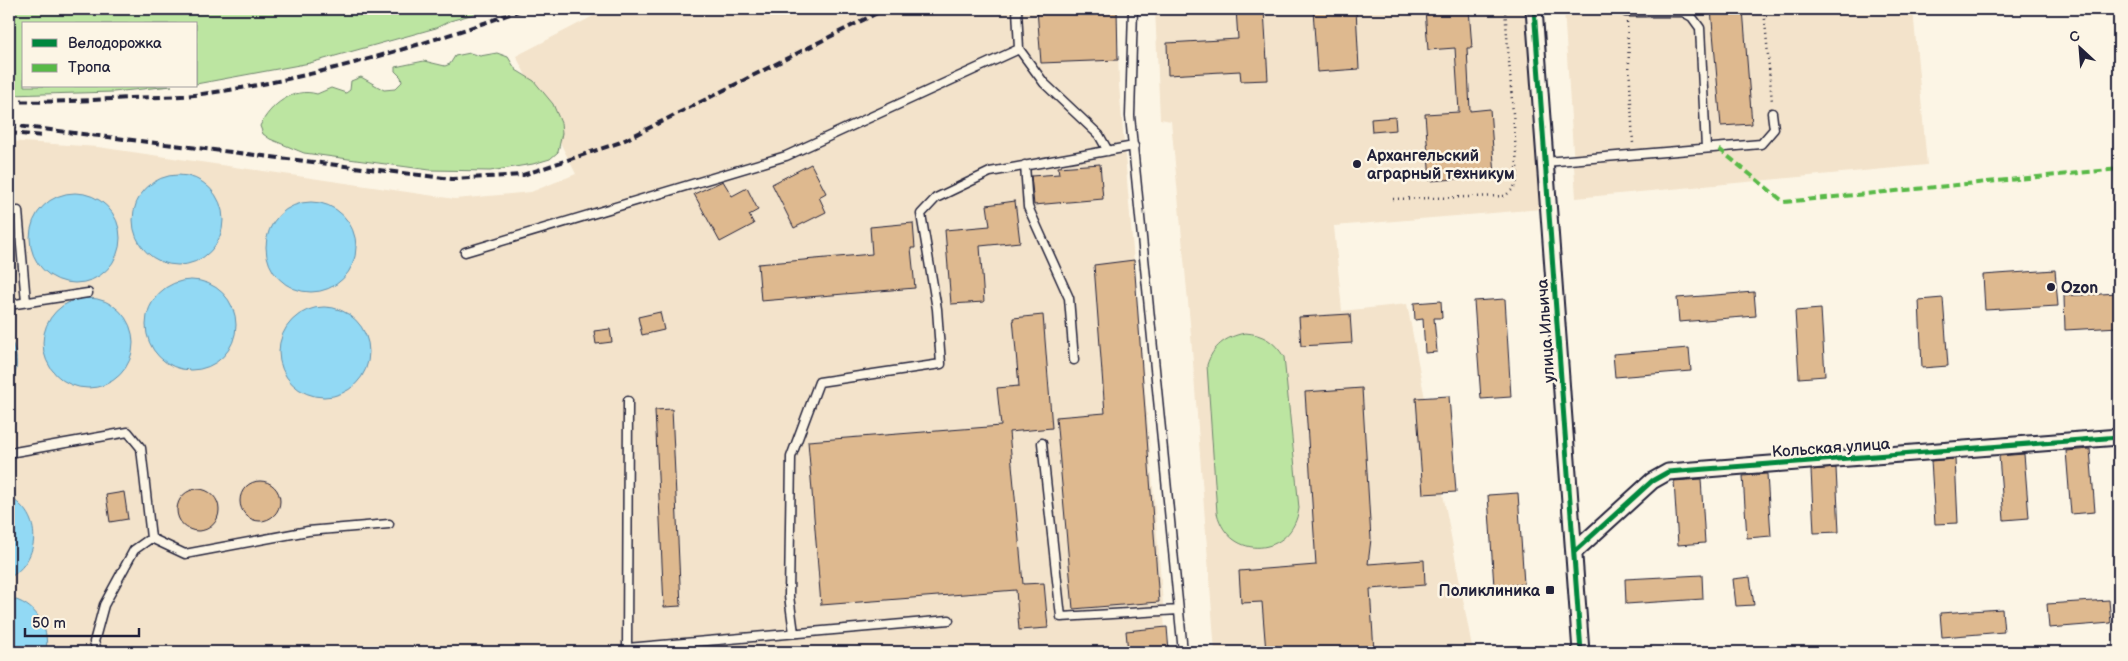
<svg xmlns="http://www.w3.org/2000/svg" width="2128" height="661" viewBox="0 0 2128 661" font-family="'Balsamiq Sans',sans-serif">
<rect width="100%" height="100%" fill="#fcf5e5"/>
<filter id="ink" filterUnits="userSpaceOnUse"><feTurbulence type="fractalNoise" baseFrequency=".02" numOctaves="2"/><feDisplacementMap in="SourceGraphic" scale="10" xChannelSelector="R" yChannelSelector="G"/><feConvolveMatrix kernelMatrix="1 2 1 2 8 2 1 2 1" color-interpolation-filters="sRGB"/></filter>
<g filter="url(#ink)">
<path fill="#f3e3cb" d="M607,9H1117L1119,85L1167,652H9V141L98,147L455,199L531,192L576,174L516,56Z
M1155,9H1528L1542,209L1334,226L1342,311L1407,304L1473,652H1215L1190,323L1171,121L1160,119Z
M1564,9H1913L1927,165L1576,198Z"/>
<path fill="#bce5a1" stroke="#6f846e" d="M9,9H491L450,21L436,28L310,63L196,84V24H24V86H172L113,92L9,95Z
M470,53L480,56L497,53L508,57L516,70L534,81L553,104L561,123L562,133L558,152L550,159L533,164L490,171L430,170L304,153L270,139L263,134L260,126C270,105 293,87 317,94L331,88L346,93L350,90L351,81L361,77L384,90L395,89L402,82L401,77L395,71V67L424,61L445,66L450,64L455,56Z
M1245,333C1263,334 1275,342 1284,357L1299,508C1293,557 1229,562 1217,513L1207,365C1213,346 1225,337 1245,333Z"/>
<path fill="#92d9f4" stroke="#6590aa" d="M133 220a45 45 0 1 1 90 0a45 45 0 1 1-90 0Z
M30 238a45 45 0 1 1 90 0a45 45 0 1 1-90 0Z
M266 247a45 45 0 1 1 90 0a45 45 0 1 1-90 0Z
M146 325a45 45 0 1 1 90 0a45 45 0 1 1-90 0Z
M43 343a45 45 0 1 1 90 0a45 45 0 1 1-90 0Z
M279 352a45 45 0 1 1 90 0a45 45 0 1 1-90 0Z
M9,337C19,353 19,373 9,388Z
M9,497C43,515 41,559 9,578Z
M9,598C35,603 50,626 46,652H9Z"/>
<path fill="#deb98f" stroke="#22223b" d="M1037,9H1117L1118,60L1041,63Z
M1236,9H1264L1268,80L1241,81L1240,71L1168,75L1167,43L1238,39Z
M1313,9H1356L1359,69L1317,72Z
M1425,9H1469L1472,48H1467L1470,111L1490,109L1495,176L1430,181L1425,114L1459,112L1455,48L1428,50Z
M1711,9H1743L1752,124L1721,126Z
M1395,117L1396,130L1372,132L1371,119Z
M811,164L826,193L819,197L826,212L794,228L772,184Z
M1100,164L1103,199L1034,205L1031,176L1059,174L1058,167Z
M723,181L732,196L747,188L758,210L749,215L754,224L720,242L694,194Z
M1015,201L1020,242L980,246L984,302L951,304L945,230L990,226L987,205Z
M913,223L915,248H911L915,288L761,301L758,264L872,254L870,227Z
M1134,260L1159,602L1073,609L1056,417L1105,413L1094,265Z
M2055,270L2058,306L1985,310L1983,275Z
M1754,292L1756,316L1679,322L1677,298Z
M2119,293V327L2065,330L2064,296Z
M1943,298L1948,366L1922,368L1919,300Z
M1505,299L1511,397L1481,399L1474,301Z
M1441,301L1442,318H1434L1437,352L1425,353L1423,319L1415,320L1414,303Z
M1821,309L1825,376L1799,378L1795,311Z
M660,312L664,330L642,335L638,317Z
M1350,314L1352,343L1301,346L1299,317Z
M1043,315L1052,428L1009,432L1023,584L1044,583L1048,628L1019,630L1016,590L821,605L808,441L1001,426L997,388L1019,386L1013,318Z
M610,329L612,342L596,344L594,331Z
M1689,348L1691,371L1615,377L1613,354Z
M1362,388L1371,539L1368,564L1424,560L1425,585L1370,589L1374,652H1266L1262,602L1241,603L1239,571L1316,565L1305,392Z
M1449,396L1456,492L1423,494L1416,398Z
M672,409L681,606L664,607L655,410Z
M2090,449L2095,512L2071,514L2066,451Z
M2024,454L2029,518L2004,520L1999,456Z
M1955,459L1958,523L1935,524L1931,461Z
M1836,468L1839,532L1814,533L1811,470Z
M1767,474L1771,536L1747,538L1743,476Z
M1701,479L1705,543L1678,545L1674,481Z
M240 501a20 20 0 1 1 40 0a20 20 0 1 1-40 0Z
M177 510a21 21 0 1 1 42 0a21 21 0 1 1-42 0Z
M124,492L128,519L110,522L106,495Z
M1518,493L1524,584L1494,587L1488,495Z
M1702,575L1703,599L1626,604L1625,579Z
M1750,577L1754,605L1736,606L1733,579Z
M2109,600L2111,623L2049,628L2047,604Z
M2002,609L2004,632L1942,637L1940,613Z
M1167,627L1169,652H1128L1126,631Z"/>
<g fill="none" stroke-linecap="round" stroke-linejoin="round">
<g stroke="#22223b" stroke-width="11">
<path id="service" d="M1017,9L1019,49L1044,83L1099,135L1108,151
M1133,9L1130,116L1183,652
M1626,9V12H1683L1692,17L1700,28L1706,148
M1545,162L1761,144L1774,129L1772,113
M1025,165L1028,207L1069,298L1074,360
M18,211L26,302
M465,252L786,156L1019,49
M9,305L88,293
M1042,443L1061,617L1179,610
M9,453L128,432L141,448L151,538
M794,633L789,596L791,457L819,382L941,364L937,309L921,214L936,198L990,172L1134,146
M627,648L949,620
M98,652L94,642L104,605L134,550L151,538L185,554L308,531L389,524
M627,652L628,401"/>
</g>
<g stroke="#22223b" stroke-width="19">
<path id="minor" d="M1534,9L1581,652
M1574,552L1652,481L1668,472L2119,437"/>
</g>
<path stroke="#22223b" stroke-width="2.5" stroke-dasharray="1 4" stroke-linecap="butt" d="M1764,9L1772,102
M1627,22L1633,144
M1393,199L1505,196L1513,189L1518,179L1505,9"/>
<use href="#service" stroke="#fcf5e5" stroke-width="8"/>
<use href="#minor" stroke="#fcf5e5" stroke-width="15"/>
<path stroke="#22223b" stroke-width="4" stroke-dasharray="8 4" stroke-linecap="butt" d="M9,101C49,103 89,100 130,98C151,97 173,97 194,95C306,81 418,47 524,9
M9,125L452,179L523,175L621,142L885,9
M9,133L44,136"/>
<path stroke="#58b947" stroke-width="4" stroke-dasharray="8 4" stroke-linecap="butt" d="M1719,149L1784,202L2119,169"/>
<g stroke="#fcf5e5" stroke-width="8">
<path id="cycleway" d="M1534,9L1581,652
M1574,552L1652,481L1668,472L2119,437"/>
</g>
<use href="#cycleway" stroke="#00873e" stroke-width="5"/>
</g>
</g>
<g fill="#22223b" stroke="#fcf5e5" stroke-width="2">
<circle cx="1357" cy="164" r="5"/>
<circle cx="2051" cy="287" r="5"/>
<rect x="1545" y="585" width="10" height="10" rx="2.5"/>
</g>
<g text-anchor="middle" stroke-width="5" stroke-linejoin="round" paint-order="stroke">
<g font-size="16" font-weight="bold" fill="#22223b" stroke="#fcf5e5" text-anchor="start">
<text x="1367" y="161">Архангельский<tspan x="1367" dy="18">аграрный техникум</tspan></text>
<text x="2061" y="293">Ozon</text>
<text x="1540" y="596" text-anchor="end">Поликлиника</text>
</g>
<g font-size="16" fill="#22223b" stroke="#fcf5e5">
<text transform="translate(1545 331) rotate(-94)" y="6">улица Ильича</text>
<text transform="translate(1831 447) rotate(-4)" y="6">Кольская улица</text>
</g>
</g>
<rect width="2128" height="661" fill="none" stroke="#fcf5e5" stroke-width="30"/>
<rect x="15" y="15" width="2098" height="631" fill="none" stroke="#22223b" stroke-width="2" filter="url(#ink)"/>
<rect x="22" y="22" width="175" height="65" fill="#fcf5e5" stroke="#a5a1a1"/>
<rect x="32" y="39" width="25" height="8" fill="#00873e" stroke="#a5a1a1"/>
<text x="68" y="48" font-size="15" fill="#22223b">Велодорожка</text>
<rect x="32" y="64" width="25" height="8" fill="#58b947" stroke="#a5a1a1"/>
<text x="68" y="72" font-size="15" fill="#22223b">Тропа</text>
<g transform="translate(2080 48) rotate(334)" stroke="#fcf5e5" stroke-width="4" paint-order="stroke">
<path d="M0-4L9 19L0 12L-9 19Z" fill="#22223b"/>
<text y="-8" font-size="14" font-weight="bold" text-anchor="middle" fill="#22223b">С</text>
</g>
<path d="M25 628v8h114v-8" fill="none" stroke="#22223b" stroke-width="2.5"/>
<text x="32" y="628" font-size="15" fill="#22223b" stroke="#fcf5e5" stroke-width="4" paint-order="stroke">50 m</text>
</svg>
